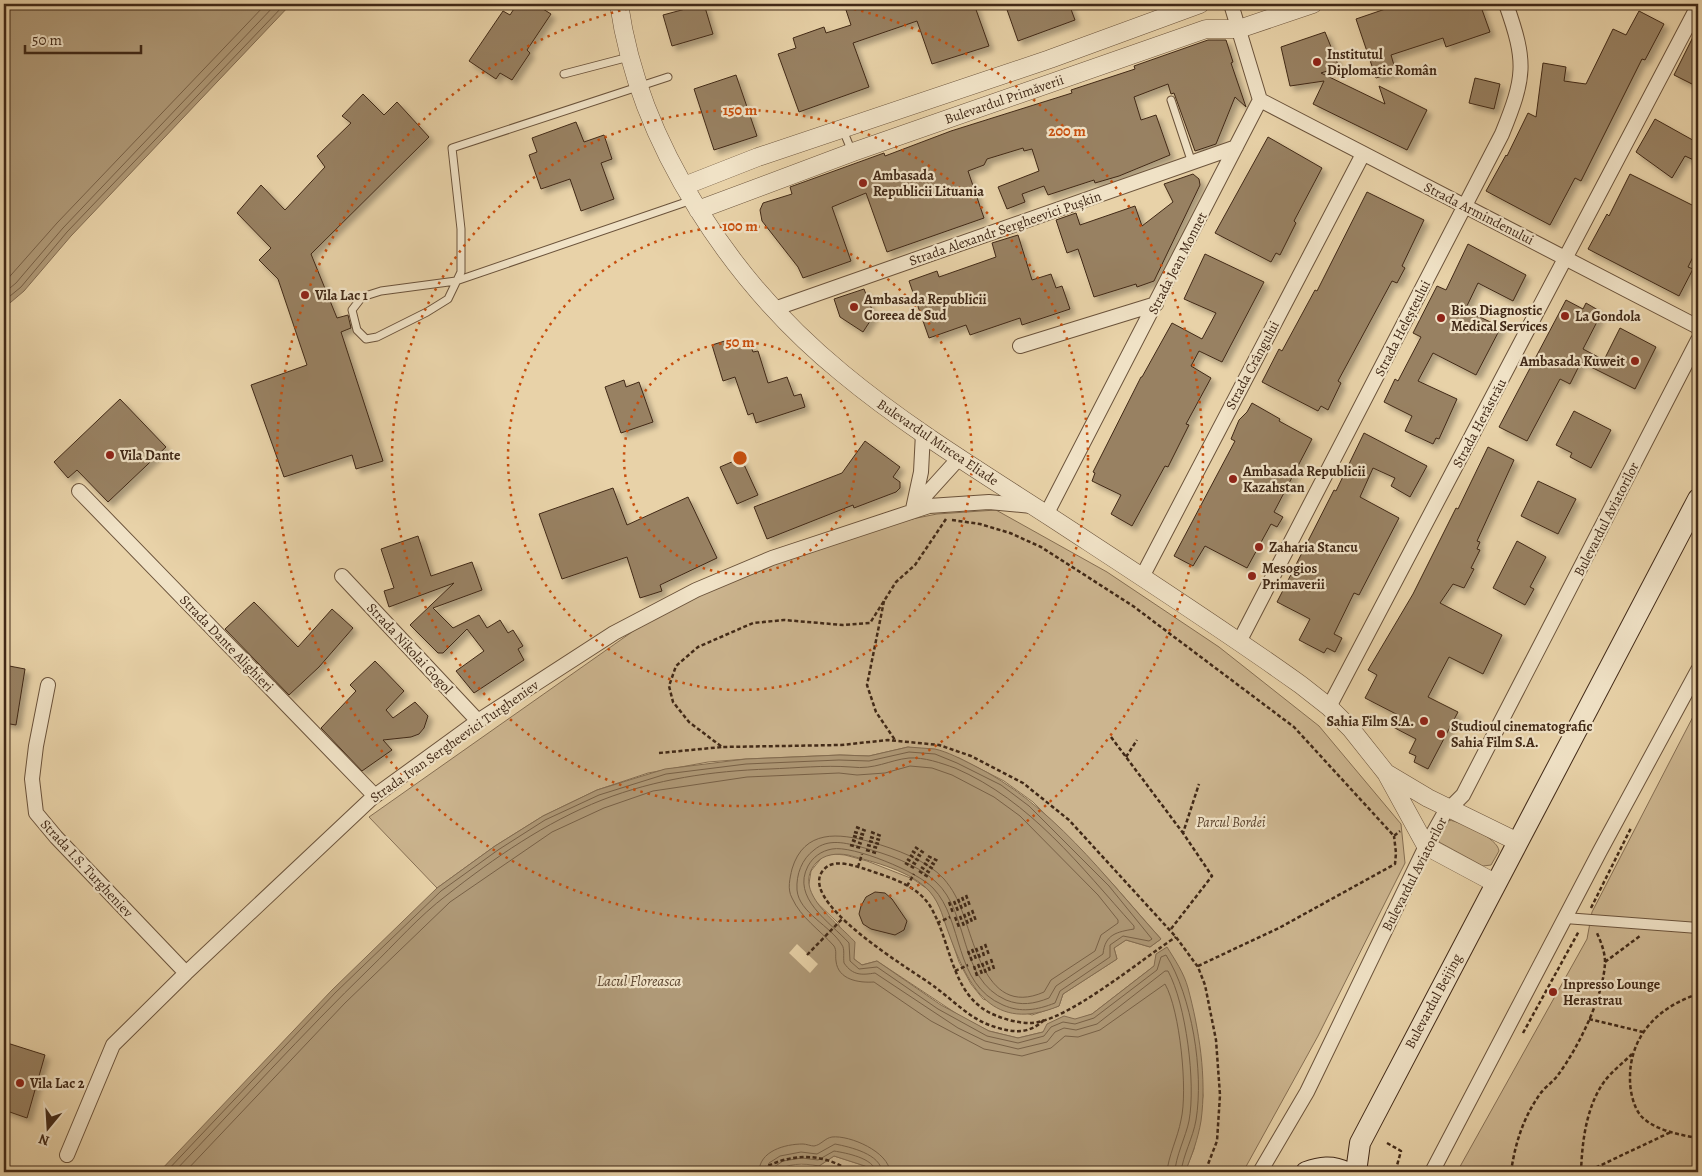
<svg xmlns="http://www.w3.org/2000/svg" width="1702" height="1176" viewBox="0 0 1702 1176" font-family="Alegreya,serif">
<defs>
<filter id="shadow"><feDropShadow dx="4.5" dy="4.5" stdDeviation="2.5" flood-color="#0004"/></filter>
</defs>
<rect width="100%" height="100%" fill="#e8d2a8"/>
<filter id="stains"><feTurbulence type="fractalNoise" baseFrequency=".004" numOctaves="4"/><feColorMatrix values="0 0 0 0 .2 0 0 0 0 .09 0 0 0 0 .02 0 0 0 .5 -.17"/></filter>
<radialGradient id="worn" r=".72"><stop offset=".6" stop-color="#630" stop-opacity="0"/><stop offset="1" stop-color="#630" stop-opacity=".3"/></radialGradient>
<path fill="#ccb58f" stroke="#866f53" d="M996,510L1107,572L1219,647L1319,726L1401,824L1405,863L1318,1036L1243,1172H1185L1194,1149L1203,1096L1196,1027L1154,966L1092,1014L1043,1032L1018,1038L989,1031L963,1018L877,961L862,965L854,959L838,923L814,900L808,890L811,871L823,856L834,854L845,855L867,861L913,879L929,890L939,903L959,962L971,984L983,999L1032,1015L1059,1006L1063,994L1117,959L1114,948L1126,940L1150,947L1161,939L1112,883L1033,802L1004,781L959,758L908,747L869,756L840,755L746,759L708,762L648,773L597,790L543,816L495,846L437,888L369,817L639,627L714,586L882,525L937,514Z
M1698,707V1172H1457L1587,939L1592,912Z
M1449,820C1461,822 1498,838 1499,851L1491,865L1483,866L1439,842L1438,836Z
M834,1156L865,1166L874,1172H829L819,1166Z"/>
<path fill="#af9977" stroke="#836c51" d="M4,4H291L71,236L24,291L4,308Z
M908,747C917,748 926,748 935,749C948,752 961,759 973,765C1051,803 1104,876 1161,939L1150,947L1126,940L1114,948L1117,959L1063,994L1059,1006C993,1033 969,989 949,934C943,919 941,905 930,892C912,871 874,862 848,855C837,853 824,854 816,863C791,891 837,922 855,942L854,959L862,965L877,961L941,1005L989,1031L1018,1038L1043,1032L1047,1024L1064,1016L1075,1019L1092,1014L1154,966L1156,954L1167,947C1175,960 1184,973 1188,988C1199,1029 1207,1078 1201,1121C1198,1139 1192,1155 1185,1172H874L865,1166L834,1156L819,1166C802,1163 789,1163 774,1172H159L332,990L437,888L495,846L543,816L597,790L665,769L746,759L840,755L869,756Z"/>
<path fill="#e8d2a8" d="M797,944L818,964L810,973L789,953Z"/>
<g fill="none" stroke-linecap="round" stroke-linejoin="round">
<path stroke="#786147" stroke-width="1" d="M4,283L57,223L266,4
M4,293L16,283L63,228L276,4
M4,301L21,287L67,232L285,4
M166,1172L335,993L441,891L498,850L545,820L599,795L666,774L746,764L839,760L869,761L909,752L935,754L957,763L1001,785L1029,806L1109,886L1152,939L1149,941L1123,936L1110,945V957L1060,991L1055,1003C1037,1010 1021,1013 1003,1005C953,984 964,920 933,888C918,872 853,845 832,849C821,851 813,857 808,866C791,898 830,922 849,943L850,961L859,969L877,967L938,1009L987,1036L1018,1043L1044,1036L1051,1027L1063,1022L1075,1024L1094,1018L1157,970L1161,957L1166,955C1192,996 1204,1072 1196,1120C1193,1138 1183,1155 1181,1172
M174,1172C239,1104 302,1034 370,968C395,944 419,916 447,895C494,858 546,822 602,800C656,779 712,771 769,769C797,768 824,765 851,767C875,770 889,760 909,758C924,757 941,763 955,768C1031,801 1080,866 1134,926V929C1117,932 1105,934 1103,954L1056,986L1049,998C1034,1004 1021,1006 1006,1000C958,979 970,913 936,882C917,864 887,854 861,847C846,843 828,838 814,850C802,859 796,874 797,890C799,913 831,926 842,945C845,949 843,957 844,963C853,976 862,975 875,973L958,1028L985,1041L1018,1049L1047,1042L1055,1032L1064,1028L1076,1030L1097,1024L1165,971H1168C1186,1004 1196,1083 1189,1121C1186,1136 1175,1158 1175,1172
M185,1172L345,1003L450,902L552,832L604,808L653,791L747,777L839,773L857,775L885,773L910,766L932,768L952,775L994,797L1020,816L1098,895L1118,920V923L1101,935L1095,951L1051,980L1044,992C981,1020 974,929 955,895C952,889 948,884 944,879C927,860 895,849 871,842C839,833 804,829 792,869C790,878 787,889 792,898C801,918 820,930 834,946C837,951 835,955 836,961C838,980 859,983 874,982L931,1021L984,1049L1022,1056L1051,1048L1065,1036L1078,1037L1100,1030L1165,984C1180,1010 1188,1091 1181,1120C1178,1137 1168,1157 1167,1172
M759,1172C759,1151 785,1144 803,1144C806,1144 811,1146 814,1146C821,1145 825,1138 832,1137C850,1135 889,1152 890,1172
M766,1172L769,1163L780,1156L801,1152L817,1154L835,1144C850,1147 881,1154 882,1172
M772,1172L774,1167L783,1161L802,1158L818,1160L834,1151C846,1153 874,1158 876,1172"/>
</g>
<path fill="#988162" stroke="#412917" filter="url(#shadow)" d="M517,4H535L551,14L527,50L530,53L512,80L500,73L496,79L469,61L503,11L510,15Z
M704,4L713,34L672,46L663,15Z
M856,4H974L989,46L932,64L917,21L853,43L869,87L799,112L778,54L796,48L793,38L824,27L826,33L851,25L845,7Z
M1005,4H1069L1075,20L1018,41Z
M1400,4H1480L1490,32L1446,47L1443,38L1391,55L1396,72L1376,78L1356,19Z
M1639,11L1664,24L1645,60L1642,59L1581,181L1575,178L1550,225L1486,191L1506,155L1507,156L1528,113L1536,117L1543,63L1566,67L1564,81L1586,84L1613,29L1626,35Z
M1698,27V87L1674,75Z
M1325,32L1339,67L1321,73L1385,104L1379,86L1427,110L1407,150L1313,104L1324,81L1290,86L1281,47Z
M1208,40H1226L1233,62L1231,63L1246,107L1235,97L1216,144L1195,151L1174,93L1171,94L1168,84L1134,97L1141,120L1156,115L1170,155L1119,176L1095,183L1094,180L1048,195L1044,186L1022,194L1025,202L1007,209L998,187L1039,171L1032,149L1024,151L1023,148L987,159L984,165L968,171L984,218L887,252L866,193L832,207L851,261L803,278L798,267L762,221L760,210L763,203L792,194L790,187L884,153L885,156L951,131L1072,93L1071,90L1135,69L1134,66Z
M736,75L757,136L714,150L694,89Z
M1475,78L1500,84L1494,109L1469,103Z
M363,94L384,115L397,102L429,137L311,254L337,318L348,315L351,328L341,332L383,461L356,469L352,455L284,477L251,385L307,365L278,279L259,260L271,248L237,213L261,185L285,210L325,167L317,156L351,123L342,116Z
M1655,119L1698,143V162L1685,156L1672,178L1636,152Z
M576,122L584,142L604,135L612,159L601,163L614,199L581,211L570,179L541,189L529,155L537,152L532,138Z
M1268,137L1322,168L1294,221L1296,223L1280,255L1276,253L1271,262L1215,233Z
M1193,174L1199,179L1200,185L1154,281L1137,287L1136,284L1094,297L1078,249L1067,253L1056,220L1076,213L1080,225L1135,206L1142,226L1173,202L1164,184Z
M1630,174L1698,208V247L1688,267L1693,269L1679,296L1588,249L1607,214L1609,216Z
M1367,192L1424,220L1402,266L1405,268L1397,283L1392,281L1338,381L1341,383L1328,410L1321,406L1318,411L1262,382L1279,349L1282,351L1315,290L1317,291Z
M1018,235L1032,280L1051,274L1056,288L1062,286L1070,309L1022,325L1020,318L970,335L966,325L929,338L909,281L937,271L939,277L996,257L992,243Z
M1468,244L1526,275L1513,301L1478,283L1465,310L1501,327L1476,375L1433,353L1418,381L1457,399L1439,439L1436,438L1433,444L1405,431L1412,416L1384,402L1395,379L1398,381L1421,337L1413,333L1437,286L1446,290Z
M1205,254L1264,282L1222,362L1199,351L1191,366L1211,378L1186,424L1189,425L1168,467L1165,466L1132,526L1111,514L1121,495L1092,481L1095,473L1093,472L1141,377H1142L1172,323L1202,339L1216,313L1184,299Z
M864,289L874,315L863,332L840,317L834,299Z
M1566,300L1583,309L1586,303L1598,310L1596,314L1600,316L1583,349L1604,360L1620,328L1656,347L1635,389L1581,362L1570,384L1560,379L1527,441L1499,427Z
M731,339L732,344L748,339L753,352L758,351L768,383L787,377L794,396L801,394L805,407L756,423L753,413L748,415L735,377L723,381L712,345Z
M624,380L626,387L639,382L653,422L621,433L605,387Z
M120,399L166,447L108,502L77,470L68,478L54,462Z
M1252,403L1280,419L1279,421L1312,439L1274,512L1283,517L1277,527L1271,524L1247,568L1205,546L1193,566L1174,556L1235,441L1231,439L1239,420L1247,412Z
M1574,411L1611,430L1591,468L1570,457L1572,453L1556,445Z
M1364,433L1427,466L1410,497L1391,486L1395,478L1373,468L1360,497L1399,518L1359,595L1354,593L1334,634L1342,638L1335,652L1327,648L1324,653L1299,640L1310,619L1277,602L1334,490L1336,491Z
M865,441L900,467L893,477L900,482V488L896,492L854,508L853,505L767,539L754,507L842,473Z
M1488,447L1514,460L1477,541L1480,542L1477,549L1480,550L1471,568L1474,569L1464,588L1453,584L1440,603L1502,635L1483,674L1449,657L1428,697L1458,712L1428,769L1414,762L1416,756L1409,753L1416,739L1393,727L1398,715L1365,698L1377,675L1368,670L1413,594L1456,508L1458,509Z
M741,458L758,495L737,504L720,467Z
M1538,481L1576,499L1558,534L1521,516Z
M613,488L627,525L688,497L717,558L660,585L662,591L640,598L627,557L562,579L539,514Z
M418,536L431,576L472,562L482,590L433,608L453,628L479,615L487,628L500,620L508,633L513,630L523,646L518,649L524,660L474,693L456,671L484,651L467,629L443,653H438L410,625L454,583L389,607L384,591L394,588L381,549Z
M1517,541L1546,557L1530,587L1534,589L1525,605L1493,588Z
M254,602L298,647L332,609L353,628L319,667L289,695L225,629Z
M375,661L404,691L386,710L393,718L415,702L428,716L424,728L419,734L411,737L383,740L392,750L362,771L321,728L356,691L350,685Z
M4,665L25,669L16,725L4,723Z
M875,892L885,893L892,899L907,921L904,930L895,935L871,929L863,924L859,914L861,906L866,897Z
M4,1042L45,1055L27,1118L4,1110Z"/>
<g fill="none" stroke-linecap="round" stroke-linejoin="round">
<g stroke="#6b533b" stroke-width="9">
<path id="service" d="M564,74L629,57
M668,77L452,148L461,229V272L448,299L427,312L377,337L366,339L357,330L352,310L362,297L381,291L456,281L692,200
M1171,100L1192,163
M843,130L852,152"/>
</g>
<g stroke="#6b533b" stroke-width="12">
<path id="pedestrian" d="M1565,918L1698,928"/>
</g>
<g stroke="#6b533b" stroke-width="16">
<path id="minor" d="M1260,100L1698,327
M774,309L1236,147
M1020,346L1156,304
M79,491L375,796
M913,509L921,472L923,433
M913,509L960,457
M1046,515L1260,100L1231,4
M342,576L478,721
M1142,577L1363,154
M1239,642L1502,134C1525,77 1527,63 1506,4
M48,685L36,746L32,779L36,813L56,837L186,973
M1329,707L1698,6
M67,1155L113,1045L186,973L372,798L478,721L614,633L696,590L772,558L929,506L989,502L1032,506
M1260,1172L1307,1092L1426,846L1444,814L1463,795L1698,340
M1432,1172L1600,851L1698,670"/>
</g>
<g stroke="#6b533b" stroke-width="19">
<path id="tertiary" d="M619,4C639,145 733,284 842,373C907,427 981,472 1052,518C1136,573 1220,627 1301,685L1329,707L1351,729L1386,773L1426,846L1495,883
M684,186L758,157L1050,59L1200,4
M698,210L853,152L1206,29H1239L1313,4
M1386,773L1428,798L1516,841"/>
</g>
<g stroke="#412917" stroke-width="22">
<path id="secondary" d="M1306,1172C1320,1167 1332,1165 1346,1172
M1356,1172L1360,1143L1698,499"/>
</g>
<path stroke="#412917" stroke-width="2.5" stroke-dasharray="4 2.5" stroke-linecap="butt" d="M946,519L915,565L896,582L870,623L843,625L784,620L753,623L698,647L676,666L669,686L673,702L689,722L722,747L841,745L888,740L939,745L971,756L1023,783L1069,820L1176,937L1198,967L1205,985L1216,1040L1220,1095L1217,1141L1205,1172
M952,520L980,524L1010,533L1041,547L1133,606L1294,727L1394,836L1400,831
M884,601L867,685L876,712L895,740
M1111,737L1183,833
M659,753L722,747
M1126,757L1137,740
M856,827L866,831
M854,832L865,835
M871,832L881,836
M853,836L864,839
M870,837L880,840
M852,840L862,844
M869,841L879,844
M850,845L861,848
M867,845L878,848
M915,847L924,853
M866,850L876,853
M912,851L922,857
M910,855L919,861
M928,856L938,861
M907,859L917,865
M926,859L935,865
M905,863L914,868
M924,863L933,869
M858,867L862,854
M921,867L930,873
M919,871L928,877
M907,886L914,874
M966,895L970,906
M962,897L966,907
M958,899L962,909
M954,901L958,911
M949,902L953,913
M1591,908L1631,828
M972,910L976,921
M968,912L972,922
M964,914L968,924
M960,916L964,926
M955,917L959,927
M937,923L950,917
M1171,929L1212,876L1183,833L1199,784
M985,944L989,955
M981,946L984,956
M976,948L980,958
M972,949L976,959
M968,951L972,961
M807,955L842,919
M991,959L994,969
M986,961L990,971
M1605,962L1640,936
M982,963L986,973
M978,964L982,974
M974,966L977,976
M1198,966L1279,928L1395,864L1396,853L1394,836
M955,971L968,965
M1698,994C1658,1007 1629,1036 1630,1080C1630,1092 1634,1108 1641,1116C1654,1130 1680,1135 1698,1138
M1589,1019L1643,1032
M1044,1020C1029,1034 1014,1033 995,1027C971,1020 954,1001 935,987C917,973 784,896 828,866C838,860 855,866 865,869C888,877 916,884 930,906C953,944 950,998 997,1016C1007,1020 1019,1023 1030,1023C1066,1023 1144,957 1176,937
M1523,1033L1579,931
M1387,1143L1401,1151L1396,1169L1405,1172
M757,1172C787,1153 821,1151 851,1172
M1511,1172C1515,1144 1523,1118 1540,1094C1545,1087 1553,1082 1558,1075C1578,1048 1604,996 1605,962C1605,952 1601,942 1597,933
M1581,1172C1582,1143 1586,1107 1604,1082C1611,1072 1623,1063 1632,1054
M1591,1172L1597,1167L1671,1132"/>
<use href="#service" stroke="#f0e2c6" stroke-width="7"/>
<use href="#pedestrian" stroke="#f0e2c6" stroke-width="10"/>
<use href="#minor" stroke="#f0e2c6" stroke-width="14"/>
<use href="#tertiary" stroke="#f0e2c6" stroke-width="18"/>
<use href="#secondary" stroke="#f0e2c6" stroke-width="20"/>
</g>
<g fill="none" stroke="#c74f0e" stroke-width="2.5" stroke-dasharray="2.5 5">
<circle cx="740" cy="458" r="116"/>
<circle cx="740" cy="458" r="232"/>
<circle cx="740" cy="458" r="348"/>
<path d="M832 4A463 463 0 1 1 648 4"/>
</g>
<g fill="#8f2418" stroke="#f0e2c6" stroke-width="2">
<circle cx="1317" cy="62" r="5"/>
<circle cx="863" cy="183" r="5"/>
<circle cx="305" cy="295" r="5"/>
<circle cx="854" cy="307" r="5"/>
<circle cx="1565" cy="316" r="5"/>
<circle cx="1441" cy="318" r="5"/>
<circle cx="1635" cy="361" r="5"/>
<circle cx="110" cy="455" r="5"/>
<circle cx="1233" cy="479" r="5"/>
<circle cx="1259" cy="547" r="5"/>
<circle cx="1252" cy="576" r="5"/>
<circle cx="1424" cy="721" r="5"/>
<circle cx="1441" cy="734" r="5"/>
<circle cx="1553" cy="992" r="5"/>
<circle cx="20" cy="1083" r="5"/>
</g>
<g text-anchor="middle" stroke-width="4.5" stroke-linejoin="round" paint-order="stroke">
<g font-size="14" font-weight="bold" fill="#412917" stroke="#f0e2c6" text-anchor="start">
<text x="1327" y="59">Institutul<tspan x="1327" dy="16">Diplomatic Român</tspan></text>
<text x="873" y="180">Ambasada<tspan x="873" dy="16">Republicii Lituania</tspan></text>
<text x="315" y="300">Vila Lac 1</text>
<text x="864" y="304">Ambasada Republicii<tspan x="864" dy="16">Coreea de Sud</tspan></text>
<text x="1451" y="315">Bios Diagnostic<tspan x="1451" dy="16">Medical Services</tspan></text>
<text x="1575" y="321">La Gondola</text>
<text x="1625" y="366" text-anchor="end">Ambasada Kuweit</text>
<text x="120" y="460">Vila Dante</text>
<text x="1243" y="476">Ambasada Republicii<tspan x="1243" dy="16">Kazahstan</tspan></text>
<text x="1269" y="552">Zaharia Stancu</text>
<text x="1262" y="573">Mesogios<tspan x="1262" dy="16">Primaverii</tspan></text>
<text x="1414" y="726" text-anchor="end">Sahia Film S.A.</text>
<text x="1451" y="731">Studioul cinematografic<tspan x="1451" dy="16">Sahia Film S.A.</tspan></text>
<text x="1563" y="989">Inpresso Lounge<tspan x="1563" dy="16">Herastrau</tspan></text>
<text x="30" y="1088">Vila Lac 2</text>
</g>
<g font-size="14" fill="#412917" stroke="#f0e2c6">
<text transform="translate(1004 99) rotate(-19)" y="5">Bulevardul Primăverii</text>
<text transform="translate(1479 213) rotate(27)" y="5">Strada Armindenului</text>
<text transform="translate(1005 228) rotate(-19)" y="5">Strada Alexandr Sergheevici Pușkin</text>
<text transform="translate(1177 263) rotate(-63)" y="5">Strada Jean Monnet</text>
<text transform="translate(1402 328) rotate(-63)" y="5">Strada Heleșteului</text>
<text transform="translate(1252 365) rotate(-62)" y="5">Strada Crângului</text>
<text transform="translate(1479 423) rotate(-62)" y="5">Strada Herăstrău</text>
<text transform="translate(938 442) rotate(34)" y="5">Bulevardul Mircea Eliade</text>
<text transform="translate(1606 519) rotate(-63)" y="5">Bulevardul Aviatorilor</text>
<text transform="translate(227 643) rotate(46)" y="5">Strada Dante Alighieri</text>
<text transform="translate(410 648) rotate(47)" y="5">Strada Nikolai Gogol</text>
<text transform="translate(454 741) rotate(-35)" y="5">Strada Ivan Sergheevici Turgheniev</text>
<text transform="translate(87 868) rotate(47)" y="5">Strada I.S. Turgheniev</text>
<text transform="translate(1414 874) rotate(-63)" y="5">Bulevardul Aviatorilor</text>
<text transform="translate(1433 1001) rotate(-62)" y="5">Bulevardul Beijing</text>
</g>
<g font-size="14" font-style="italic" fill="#5d452f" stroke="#f0e2c6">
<text x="1231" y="827">Parcul Bordei</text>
</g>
<g font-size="15" font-style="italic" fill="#5c452f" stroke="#f0e2c6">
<text x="639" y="986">Lacul Floreasca</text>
</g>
</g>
<circle cx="740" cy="458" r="8" fill="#c74f0e" stroke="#f0e2c6" stroke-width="2.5"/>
<g font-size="15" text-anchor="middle" font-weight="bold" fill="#c74f0e" stroke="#f0e2c6" stroke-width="4.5" stroke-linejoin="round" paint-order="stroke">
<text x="740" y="115">150 m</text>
<text x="1067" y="136">200 m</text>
<text x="740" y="231">100 m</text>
<text x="740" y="347">50 m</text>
</g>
<rect width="1702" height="1176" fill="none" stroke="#e8d2a8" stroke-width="20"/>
<rect x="5" y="5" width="1692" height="1166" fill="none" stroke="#412917" stroke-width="2.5"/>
<rect x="10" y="10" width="1682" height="1156" fill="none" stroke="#412917"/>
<g transform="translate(48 1128) rotate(198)" stroke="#f0e2c6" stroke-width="4" paint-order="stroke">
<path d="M0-4L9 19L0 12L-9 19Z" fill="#412917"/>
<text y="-8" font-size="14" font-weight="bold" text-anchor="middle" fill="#412917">N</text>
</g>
<path d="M25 45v8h116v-8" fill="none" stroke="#412917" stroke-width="2.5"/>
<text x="32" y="45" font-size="15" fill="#412917" stroke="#f0e2c6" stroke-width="4" paint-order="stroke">50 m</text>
<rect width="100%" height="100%" filter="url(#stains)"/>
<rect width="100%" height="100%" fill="url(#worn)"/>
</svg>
